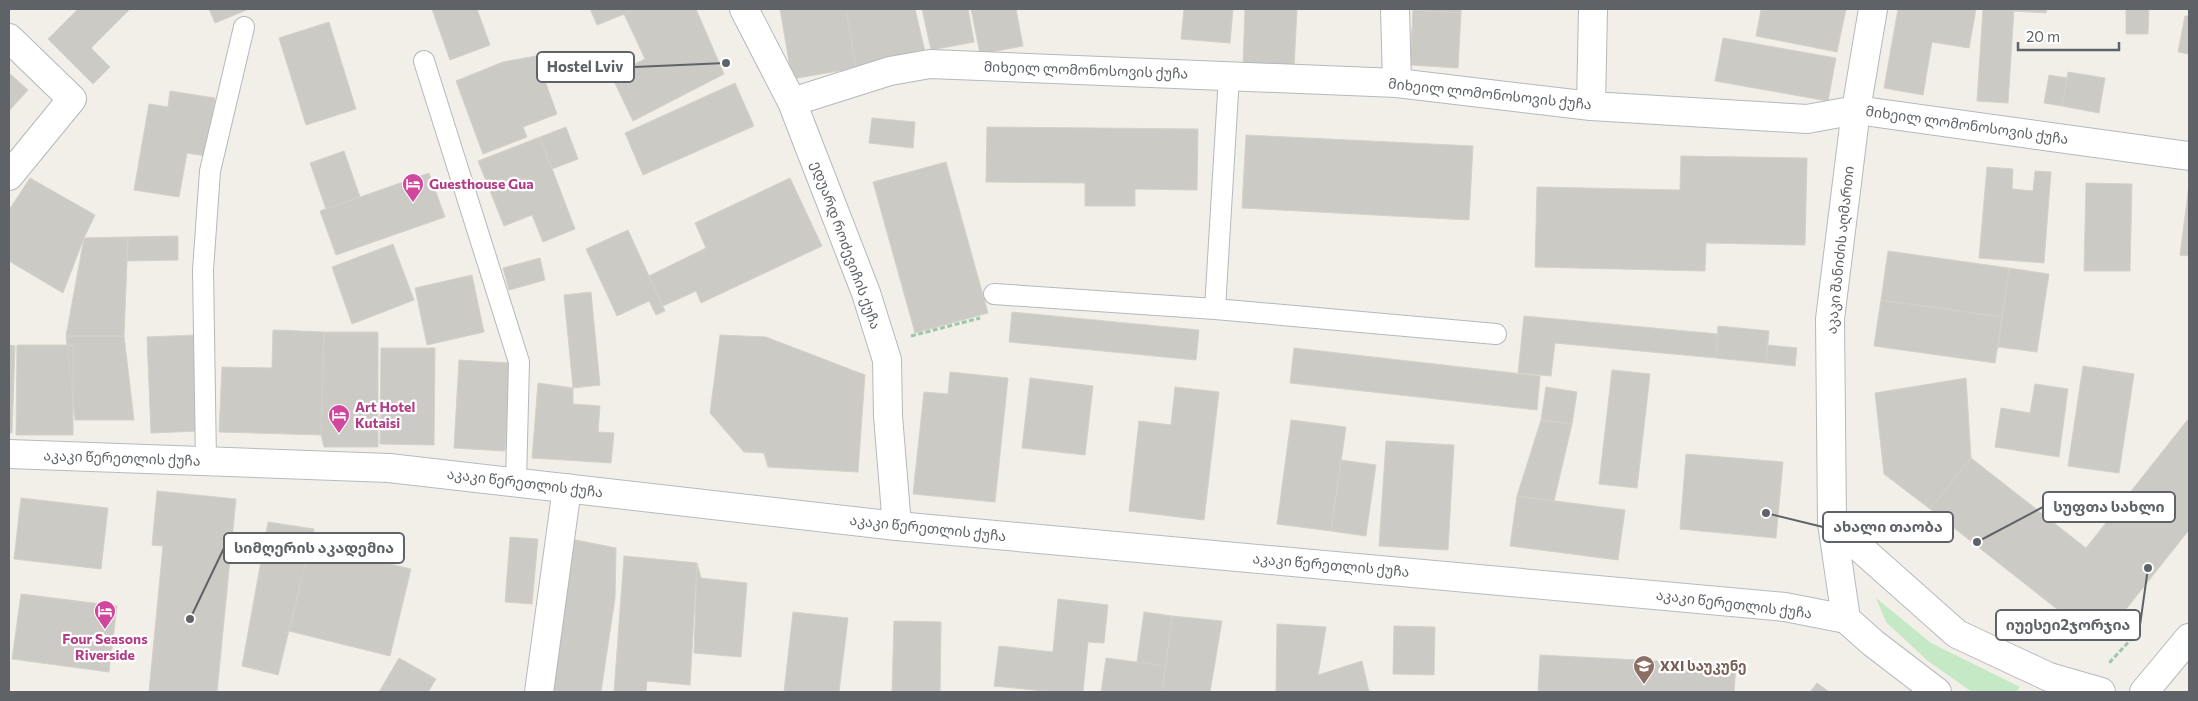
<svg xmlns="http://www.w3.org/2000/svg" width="2198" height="701" viewBox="0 0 2198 701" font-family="Commissioner,'Noto Sans Georgian',sans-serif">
<rect width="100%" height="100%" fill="#f1efe8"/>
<path fill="#c5e8c5" d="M1876,598L1931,643L2020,687L2016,692H1972L1928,661L1886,622Z"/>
<path fill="#cccac5" stroke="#d6d1c6" d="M78,9H130L91,48L110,67L93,84L48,39Z
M209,9H249L215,23Z
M432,9H477L490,45L450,60Z
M590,9H637L597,25Z
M637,9H696L724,74L633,121L611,75L645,59L624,14Z
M780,9H846L856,68L792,79Z
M846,9H915L926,56L856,68Z
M922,9H968L974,42L931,50Z
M971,9H1016L1023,46L980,54Z
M1184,9H1233L1230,43L1181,39Z
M1245,9H1297L1294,68L1243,65Z
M1414,9H1461V13L1413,10Z
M1767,9H1846L1837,52L1756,36L1761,10L1766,11Z
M1898,9H1976L1969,48L1932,42L1923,95L1884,88Z
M1983,9H2014L2008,103L1977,101Z
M2014,9H2047L2046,13L2014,11Z
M2126,9H2149L2148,34H2126Z
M1413,10L1461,13L1458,68L1410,65Z
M2185,16H2189V54L2178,52Z
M329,22L356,109L306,125L279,38Z
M1723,38L1836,58L1828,101L1715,81Z
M536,56L557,114L523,127L527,137L483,154L456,81L503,62Z
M2068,72L2105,78L2099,113L2062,106Z
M9,73L28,90L9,111Z
M2049,75L2067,78L2062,106L2044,103Z
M735,83L754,126L643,175L625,133Z
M170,91L215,98L206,156L187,153L179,197L134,190L149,104L168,107Z
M872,118L915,122L913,148L869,143Z
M566,127L578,159L552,169L540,137Z
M987,127L1198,129L1197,190L1135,189V206H1085V183L986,182Z
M1246,135L1473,146L1469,220L1242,208Z
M540,137L575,229L543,242L532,215L504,226L478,161Z
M344,151L360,197L326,209L310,163Z
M1681,156L1807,158L1805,245L1706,243L1705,271L1535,267L1537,187L1680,190Z
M946,162L988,313L915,333L873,182Z
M1987,167L2013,169L2012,189L2033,191L2035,171L2051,172L2044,263L1979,258Z
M429,173L445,217L336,255L320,211Z
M30,178L95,215L84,238L63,293L9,261V210Z
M790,178L822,246L701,303L696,291L663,306L649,276L706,248L695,223Z
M2086,183L2132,184L2130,271H2084Z
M2189,185V256L2180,255Z
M628,230L665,311L656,315L649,301L617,316L586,249Z
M178,236V260L127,261L128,237Z
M128,237L124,336H66L84,238Z
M393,244L414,300L352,324L332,267Z
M1888,251L2009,268L2002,317L1881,300Z
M540,258L545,280L509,290L503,268Z
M2009,268L2049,274L2037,352L1998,347Z
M472,275L484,332L427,345L415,288Z
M591,292L600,385L573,388L564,295Z
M1881,300L2002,317L1995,363L1874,346Z
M1012,312L1199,330L1196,360L1009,342Z
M1524,316L1718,334L1716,358L1555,343L1551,376L1518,373Z
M1718,326L1769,331L1766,363L1716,358Z
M273,330L324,332L321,435L219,432L222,367L272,368Z
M324,332H378V447H324L321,435Z
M196,335L200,431L151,433L147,337Z
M720,335L766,337L865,375L858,472L768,467L764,453L744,452L710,413Z
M66,336H124L134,420H75Z
M9,345L15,346L12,433H9Z
M17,345H73V435H16Z
M1768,345L1797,348L1795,366L1766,363Z
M381,348H435L434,445L380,444Z
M1294,348L1540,376L1537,410L1290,383Z
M459,360L511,363L505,451L454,448Z
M2083,366L2134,374L2119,473L2068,466Z
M1612,370L1650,374L1637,488L1599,484Z
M950,372L1008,378L995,502L913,494L924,392L948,394Z
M1030,378L1093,386L1085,455L1022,448Z
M1966,378L1971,458L1930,509L1884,474L1875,393Z
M538,383L573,388V404L600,406L598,432L614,433L611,463L532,458Z
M2035,384L2068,389L2059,457L1995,447L2001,408L2030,413Z
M1175,387L1219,392L1204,520L1129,511L1139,421L1171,425Z
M1546,387L1577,392L1572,424L1541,420Z
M2189,418V530L2123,613L2081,628L1930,509L1971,458L2086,548Z
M1291,420L1346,427L1331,531L1277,524Z
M1541,420L1572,424L1554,501L1517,496Z
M1386,441L1454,445L1448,550L1379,546Z
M1686,454L1783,462L1776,538L1680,529Z
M1341,460L1376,465L1366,536L1331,531Z
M157,491L236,499L217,692H149L163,546L152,545Z
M1517,496L1625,510L1618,560L1510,546Z
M21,498L108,508L101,569L14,559Z
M268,522L314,529L278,675L242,666Z
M510,537L538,539L532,604L505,602Z
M566,538L616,548L615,598L601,692H546Z
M310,545L411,569L390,656L289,631Z
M624,556L697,563L690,685L647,681L646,692H614Z
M697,563L701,578L747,583L741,657L694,653Z
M21,594L117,606L109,672L12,659Z
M1058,599L1108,605L1104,643L1088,642L1083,692H1055L994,686L999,646L1053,652Z
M793,612L848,618L839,692H784Z
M1144,612L1172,616L1166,666L1137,662Z
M1172,616L1222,621L1210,692H1162Z
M894,621L941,622L940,692H892Z
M1277,624L1326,627L1318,675L1362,661L1369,692H1276Z
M1394,626L1435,627L1434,675L1393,674Z
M1540,655L1736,665L1734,692H1538Z
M399,658L436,679L428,692H379Z
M1106,658L1166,666L1162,692H1101Z
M1817,683L1829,692H1810Z"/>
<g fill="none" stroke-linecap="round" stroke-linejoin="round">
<g stroke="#b5b8bc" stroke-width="22">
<path id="service" d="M424,61L519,362L516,482
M994,294L1215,309L1496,334
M1215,309L1229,76
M206,461L203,270L210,171L244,27"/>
</g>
<g stroke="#b5b8bc" stroke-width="30">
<path id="minor" d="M744,9L792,102L866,293L887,360L888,416L897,526
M1395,9L1397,83
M9,38L72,99L9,176
M792,102L890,71L930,64L1397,83L1591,106L1807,119L1856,110L2189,156
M1591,106L1593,9
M1832,523L1830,319L1856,110L1873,9
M539,692L567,488
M2144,692L2189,638"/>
</g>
<g stroke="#b6babf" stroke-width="30">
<path id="secondary" d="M9,454L389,468L897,526L1785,607L1846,619L1873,643L1937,692
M1832,523L1957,634L2049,677L2101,692
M1832,523L1846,619"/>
</g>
<path stroke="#9cc7a9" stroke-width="3" stroke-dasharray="5 2.5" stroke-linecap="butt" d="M911,336L980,318
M2084,635L2133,616L2136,634L2109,663"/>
<use href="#service" stroke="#fff" stroke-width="20"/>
<use href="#minor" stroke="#fff" stroke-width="28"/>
<use href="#secondary" stroke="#fff" stroke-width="28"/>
</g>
<defs>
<g id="hotel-pin" transform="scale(1.125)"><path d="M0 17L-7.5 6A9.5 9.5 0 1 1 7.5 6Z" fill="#d1479c" stroke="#fff"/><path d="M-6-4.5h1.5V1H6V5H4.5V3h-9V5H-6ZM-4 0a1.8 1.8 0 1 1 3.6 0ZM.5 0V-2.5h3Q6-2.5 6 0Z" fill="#fff"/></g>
<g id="school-pin" transform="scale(1.125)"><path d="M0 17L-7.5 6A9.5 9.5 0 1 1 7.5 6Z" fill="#8d6e63" stroke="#fff"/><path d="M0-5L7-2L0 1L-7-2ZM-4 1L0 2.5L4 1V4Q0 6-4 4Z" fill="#fff"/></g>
</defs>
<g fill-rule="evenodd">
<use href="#hotel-pin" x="413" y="184"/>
<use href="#hotel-pin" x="339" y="415"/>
<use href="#hotel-pin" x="105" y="611"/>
<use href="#school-pin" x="1644" y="666"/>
</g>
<g text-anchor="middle" stroke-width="4.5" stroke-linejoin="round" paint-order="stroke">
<g font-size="14" fill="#5f6368" stroke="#fff">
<text transform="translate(1086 70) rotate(2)" y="5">მიხეილ ლომონოსოვის ქუჩა</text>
<text transform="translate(1490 94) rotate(6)" y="5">მიხეილ ლომონოსოვის ქუჩა</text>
<text transform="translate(1967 125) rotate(8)" y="5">მიხეილ ლომონოსოვის ქუჩა</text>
<text transform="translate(846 245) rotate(70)" y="5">ედუარდ როძევიჩის ქუჩა</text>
<text transform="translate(1840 250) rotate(-84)" y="5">აკაკი შანიძის აღმართი</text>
<text transform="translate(122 458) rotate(2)" y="5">აკაკი წერეთლის ქუჩა</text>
<text transform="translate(525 483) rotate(7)" y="5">აკაკი წერეთლის ქუჩა</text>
<text transform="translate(928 528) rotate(6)" y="5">აკაკი წერეთლის ქუჩა</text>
<text transform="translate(1331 565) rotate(5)" y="5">აკაკი წერეთლის ქუჩა</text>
<text transform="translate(1734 604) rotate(7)" y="5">აკაკი წერეთლის ქუჩა</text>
</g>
<g font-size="14" font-weight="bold" fill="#b23c85" stroke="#fff" text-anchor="start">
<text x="429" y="189">Guesthouse Gua</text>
<text x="355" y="412">Art Hotel<tspan x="355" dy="16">Kutaisi</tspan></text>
<text x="105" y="644" text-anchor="middle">Four Seasons<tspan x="105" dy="16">Riverside</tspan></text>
</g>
<g font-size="14" font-weight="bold" fill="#785e54" stroke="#fff" text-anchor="start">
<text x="1660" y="671">XXI საუკუნე</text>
</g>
</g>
<path fill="none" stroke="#5f6368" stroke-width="2" d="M726 63L634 67M1977 542L2043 507M1766 513L1823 527M190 619L224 548M2148 568L2140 625"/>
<g fill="#5f6368" stroke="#fff" stroke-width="2">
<circle cx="726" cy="63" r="5"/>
<circle cx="1977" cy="542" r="5"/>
<circle cx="1766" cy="513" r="5"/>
<circle cx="190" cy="619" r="5"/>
<circle cx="2148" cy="568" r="5"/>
</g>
<g fill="#fff" stroke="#5f6368" stroke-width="2">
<rect x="537" y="52" width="97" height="30" rx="5"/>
<rect x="2043" y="492" width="132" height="30" rx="5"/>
<rect x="1823" y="512" width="130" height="30" rx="5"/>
<rect x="224" y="533" width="180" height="30" rx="5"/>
<rect x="1996" y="610" width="144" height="30" rx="5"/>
</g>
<g font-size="15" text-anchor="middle" font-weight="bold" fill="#5f6368">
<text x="585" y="72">Hostel Lviv</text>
<text x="2109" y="512">სუფთა სახლი</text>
<text x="1888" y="532">ახალი თაობა</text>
<text x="314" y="553">სიმღერის აკადემია</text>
<text x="2068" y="630">იუესეი2ჯორჯია</text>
</g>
<rect width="2198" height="701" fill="none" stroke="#5f6368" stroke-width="20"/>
<path d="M2018 42v8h101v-8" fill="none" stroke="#5f6368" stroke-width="2.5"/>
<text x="2026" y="42" font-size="15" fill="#5f6368" stroke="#ffffff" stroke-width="4" paint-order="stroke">20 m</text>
</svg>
